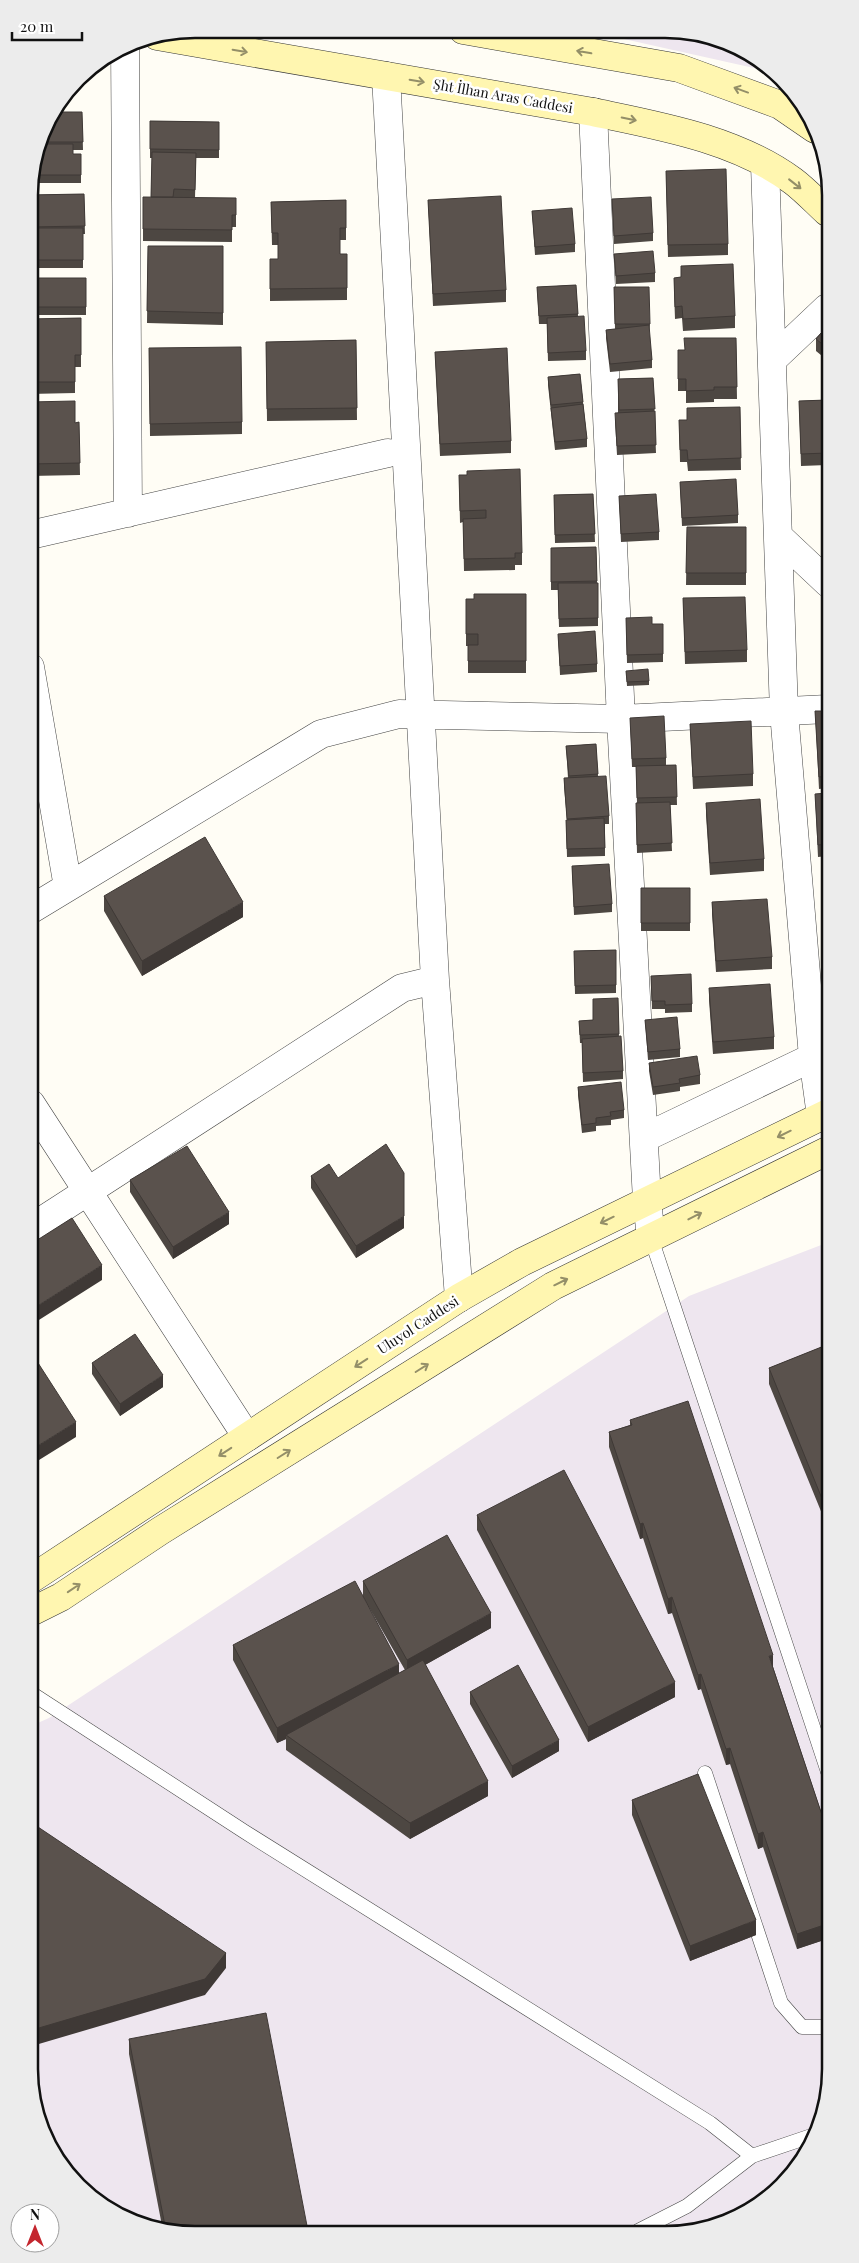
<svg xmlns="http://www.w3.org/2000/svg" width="859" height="2263" viewBox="0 0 859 2263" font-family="'Playfair Display',serif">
<rect width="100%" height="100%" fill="#fffdf5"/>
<path fill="#eee6ef" d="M588,31L697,32L738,46L776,73Z
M829,1242L830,2079L818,2132L789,2178L748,2212L697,2231H162L121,2217L77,2186L51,2151L32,2101L31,1726L49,1718L689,1296Z"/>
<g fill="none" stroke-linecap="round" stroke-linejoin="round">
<g stroke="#444" stroke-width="15">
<path id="lane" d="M780,105L789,86
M651,1238L829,1775
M31,1693L245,1832L710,2123L752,2156
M705,1773L781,2003L802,2027H830
M638,2231L687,2206L752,2156L817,2134"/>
</g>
<g stroke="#444" stroke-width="29">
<path id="street" d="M125,45L128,513
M386,76L435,980L459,1298
M593,112L621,719L647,1200L651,1238
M765,165L784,712L813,1057L821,1116
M772,360L827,308
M30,535L388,453
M778,536L828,583
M30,667L68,887L30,910
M68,887L321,734L399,714L621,719L828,709
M31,1104L247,1437
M644,1138L828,1050
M31,1228L402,988L435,980"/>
</g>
<g stroke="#333" stroke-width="29">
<path id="secondary" d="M463,30L679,68L780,105L815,129
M157,36L593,112C660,126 736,139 793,181C805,190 816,202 827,212
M31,1579L459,1298L522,1262L828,1113
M31,1612L61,1597L160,1531L553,1286L829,1150"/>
</g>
<use href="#lane" stroke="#fff" stroke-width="14"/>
<use href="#street" stroke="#fff" stroke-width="28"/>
<use href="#secondary" stroke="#fff6b0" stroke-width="28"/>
</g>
<path fill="#4d4742" d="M82,112L83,150H73V154H81V183H29L46,121Z
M150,121L219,122V158H196L195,198H236V227H232V242L143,241V197L151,198L152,158H150Z
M666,171L728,244V255L668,257Z
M84,194L85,234H83V268H29V195Z
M612,199L653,233V241L614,244Z
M346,200V240H340V254H347V300L270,301V259H278V245H272L271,202Z
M428,200L506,290V302L433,306Z
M532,211L575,244V252L535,255Z
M148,246H223V325L147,323Z
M614,254L655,273V282L616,284Z
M681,266L735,316V328L683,331L682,318L675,319L674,290V278L681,277Z
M29,278H86V315H29Z
M576,285L578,316L586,351V360L548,361L547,324H539L537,287Z
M614,287L650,324L649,332L652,360V368L610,372L606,338V330L615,329Z
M81,318V367H75V393L29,394V319Z
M827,326V360L816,351V339Z
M736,338L737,399H714V402L686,403V391H678V350H684Z
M356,340L357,420L267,421L266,342Z
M149,348L242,422V434L150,436Z
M435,352L511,441V453L440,456Z
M580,374L587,439V447L555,450L548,385V377Z
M653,378L656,453L617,455L615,421L618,412V379Z
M827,400V465L801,466L799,401Z
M29,402L75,423L79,422L80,475L30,476Z
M740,407L741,470L688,471L687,462H680L679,420H687Z
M459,475L522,553V565H515V570L464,571L463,522L460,523Z
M680,482L738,515V523L682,526Z
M593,494L595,542L555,543L554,495Z
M619,496L659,532V540L621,542Z
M828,517V530H827V518Z
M687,527H746V585H686Z
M596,547L597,583H598V626L559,627L558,590H551V548Z
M526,594V673H468V646H466V599H474Z
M683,598L747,650V662L685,664Z
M626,618L652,624H663V662L627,663Z
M558,634L597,664V672L560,675Z
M626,671L649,681V685L627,686Z
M815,711H828V788L819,789Z
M630,718L666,758V765H676L677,805H670L672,851L637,853L636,811L637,803L636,767H632Z
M690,724L753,774V786L693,789Z
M596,744L598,776L609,816V824H605V856L567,857L566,820H567L564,786V778H568L566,746Z
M828,793V856L818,857L815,794Z
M706,803L764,859V871L710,875L706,815Z
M572,866L612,904V912L574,915Z
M828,868V916L824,877V869Z
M641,888H690V931H641Z
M104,896L243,917L142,976L104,911Z
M712,902L772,957V969L716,972L712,914Z
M616,950V993L575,994L574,951Z
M651,976L692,1004V1012L665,1013V1009H652Z
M709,988L774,1037V1049L713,1054L709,1000Z
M618,998L619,1037L623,1071V1079L583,1082L582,1043H580L579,1021L593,1020Z
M645,1020L680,1049V1057L648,1060Z
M649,1063L700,1075V1084L680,1087V1091L653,1095L649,1071Z
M578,1087L624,1110V1118L611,1120V1125L596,1126V1131L582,1133L578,1095Z
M311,1176L338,1178L404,1228L356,1258L311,1188Z
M130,1180L229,1224L173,1259L130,1192Z
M829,1344V1525L827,1526L769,1384V1368Z
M92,1363L163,1387L120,1416L92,1374Z
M630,1420L773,1667L830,1839V1938L797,1949L763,1847L758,1849L730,1764L726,1765L701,1689L698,1690L672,1613L668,1614L643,1538L640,1539L609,1447V1432L630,1425Z
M477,1515L675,1697L588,1742L477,1530Z
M363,1581L491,1628L425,1665L488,1796L410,1839L286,1750V1739L277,1743L233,1660V1645L399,1673L405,1670L363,1597Z
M470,1692L559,1751L512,1778L470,1704Z
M632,1800L756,1935L690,1961L632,1815Z
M129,2039L308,2231H163L129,2054Z"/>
<path fill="#3f3936" d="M35,844V855L30,857V845Z
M243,902V917L142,976V961Z
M229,1212V1224L173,1259V1247Z
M404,1216V1228L356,1258V1246Z
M102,1265V1280L31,1325V1310Z
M163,1375V1387L120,1416V1404Z
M76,1422V1437L31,1465V1450Z
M829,1510V1525L827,1526V1511Z
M643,1523V1538L640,1539V1524Z
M672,1597V1613L668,1614V1599Z
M491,1613V1628L407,1675V1660Z
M773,1655V1670L769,1656Z
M399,1664V1679L286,1735V1739L277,1743V1728Z
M701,1674V1689L698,1690V1675Z
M675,1682V1697L588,1742V1727Z
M559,1740V1751L512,1778V1766Z
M730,1748V1764L726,1765V1749Z
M488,1781V1796L410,1839V1823Z
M763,1832V1847L758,1849V1834Z
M756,1920V1935L690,1961V1946Z
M830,1923V1938L797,1949V1934Z
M226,1953V1968L205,1995L32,2046V2030Z"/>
<path fill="#5a524d" stroke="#3f3936" d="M53,112H82L83,142H40L46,121Z
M150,121L219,122V150L150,149Z
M40,144H73V154H81V175H31Z
M152,152L196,153L195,190L174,189L173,197H151Z
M726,169L728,244L668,245L666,171Z
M84,194L85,226L29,227V195Z
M501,196L506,290L433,294L428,200Z
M143,197L236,198V215H232V230L143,229Z
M651,197L653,233L614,236L612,199Z
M346,200V228H340V254H347V288L270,289V259H278V233H272L271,202Z
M572,208L575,244L535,247L532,211Z
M29,228H83V260H29Z
M148,246H223V313L147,311Z
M653,251L655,273L616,276L614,254Z
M733,264L735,316L683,319L682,306L675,307L674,278L681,277V266Z
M29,278H86V307H29Z
M576,285L578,314L539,316L537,287Z
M614,287H649L650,324H615Z
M584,316L586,351L548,353L547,318Z
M81,318V355H75V382H29V319Z
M649,325L652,360L610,364L606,330Z
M827,326V348L816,339Z
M684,338H736L737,387H714V390L686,391V379H678V350H685Z
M356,340L357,408L267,409L266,342Z
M241,347L242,422L150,424L149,348Z
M507,348L511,441L440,444L435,352Z
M580,374L583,402L551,405L548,377Z
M653,378L655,409L619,410L618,379Z
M827,400V453L801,454L799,401Z
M75,401V423L79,422L80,463L30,464L29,402Z
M583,404L587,439L555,442L551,408Z
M740,407L741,458L688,460L687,450H680L679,420H687V408Z
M655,411L656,445L617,446L615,413Z
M520,469L522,553H515V558L464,559L463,519L486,518V510L460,511L459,475H467V471Z
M736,479L738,515L682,518L680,482Z
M593,494L595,534L555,535L554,495Z
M656,494L659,532L621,534L619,496Z
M687,527H746V573H686Z
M596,547L597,581L551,582V548Z
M558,583H598V618L559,619Z
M474,594H526V661H468V645H478V634H466V599H474Z
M745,597L747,650L685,652L683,598Z
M652,617V624H663V654L627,655L626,618Z
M595,631L597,664L560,666L558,634Z
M648,669L649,681L627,682L626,671Z
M815,711H828V776L819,777Z
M664,716L666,758L632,759L630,718Z
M751,721L753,774L693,777L690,724Z
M596,744L598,774L569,776L566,746Z
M676,765L677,797L637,798L636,766Z
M606,776L609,816L567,819L564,778Z
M828,793V844L818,845L815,794Z
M760,799L764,859L710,863L706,803Z
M670,802L672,843L637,845L636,803Z
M604,818L605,848L567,849L566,820Z
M30,819L35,844L30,845Z
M205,837L243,902L142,961L104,896Z
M609,864L612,904L574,907L572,866Z
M828,868V907L824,869Z
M641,888H690V923H641Z
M767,899L772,957L716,961L712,902Z
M616,950V985L575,986L574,951Z
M691,974L692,1004L665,1005V1001H652L651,976Z
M770,984L774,1037L713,1042L709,988Z
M618,998L619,1034L580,1035L579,1021L593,1020V999Z
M677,1017L680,1049L648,1052L645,1020Z
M621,1036L623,1071L583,1073L582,1039Z
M697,1056L700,1075L679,1079L680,1083L653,1087L649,1063Z
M621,1082L624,1110L610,1112L611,1116L596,1118V1123L582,1125L578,1087Z
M386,1144L404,1173V1216L356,1246L311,1176L329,1164L338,1178Z
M187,1146L229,1212L173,1247L130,1180Z
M72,1218L102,1265L31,1310V1244Z
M135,1334L163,1375L120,1404L92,1363Z
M829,1344V1510L827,1511L769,1368Z
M31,1352L76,1422L31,1450Z
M688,1401L773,1655L769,1656L830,1839V1923L797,1934L763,1832L758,1834L730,1748L726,1749L701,1674L698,1675L672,1597L668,1599L643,1523L640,1524L609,1432L632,1425L630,1420Z
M564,1470L675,1682L588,1727L477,1515Z
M447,1535L491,1613L407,1660L363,1581Z
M355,1581L399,1664L277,1728L233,1645Z
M423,1660L488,1781L410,1823L286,1735Z
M518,1665L559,1740L512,1766L470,1692Z
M698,1774L756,1920L690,1946L632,1800Z
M32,1823L226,1953L205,1979L32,2030Z
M266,2013L308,2231H166L129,2039Z"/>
<defs><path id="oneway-shaft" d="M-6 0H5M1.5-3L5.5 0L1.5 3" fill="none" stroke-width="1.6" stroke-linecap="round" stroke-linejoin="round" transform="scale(1.25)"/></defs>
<g stroke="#948f68">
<use href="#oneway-shaft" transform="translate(240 51) rotate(10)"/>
<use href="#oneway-shaft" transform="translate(584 52) rotate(-170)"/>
<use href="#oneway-shaft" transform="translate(417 81) rotate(10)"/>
<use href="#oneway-shaft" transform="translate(741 90) rotate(-160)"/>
<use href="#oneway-shaft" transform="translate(629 119) rotate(12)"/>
<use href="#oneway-shaft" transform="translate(795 184) rotate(38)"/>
<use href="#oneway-shaft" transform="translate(784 1134) rotate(154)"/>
<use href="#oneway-shaft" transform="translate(695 1216) rotate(-27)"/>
<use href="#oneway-shaft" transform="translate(607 1220) rotate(154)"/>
<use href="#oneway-shaft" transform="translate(561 1282) rotate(-26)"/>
<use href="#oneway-shaft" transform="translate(361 1363) rotate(147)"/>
<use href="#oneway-shaft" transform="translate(422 1368) rotate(-32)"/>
<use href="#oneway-shaft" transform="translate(225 1452) rotate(147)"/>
<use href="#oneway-shaft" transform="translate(284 1454) rotate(-32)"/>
<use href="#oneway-shaft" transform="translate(74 1588) rotate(-34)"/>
</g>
<g text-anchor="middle" stroke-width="5" stroke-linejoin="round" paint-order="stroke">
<g font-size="14" fill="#111" stroke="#fff">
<text transform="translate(503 96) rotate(10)" y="5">Şht İlhan Aras Caddesi</text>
<text transform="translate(418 1325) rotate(-33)" y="5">Uluyol Caddesi</text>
</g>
</g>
<path d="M0 0H859V2263H0ZM195 38H665A157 157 0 0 1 822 195V2069A157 157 0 0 1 665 2226H195A157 157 0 0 1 38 2069V195A157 157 0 0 1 195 38Z" fill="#ececec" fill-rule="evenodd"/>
<path fill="none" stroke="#111" stroke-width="2.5" d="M195 38H665A157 157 0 0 1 822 195V2069A157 157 0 0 1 665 2226H195A157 157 0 0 1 38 2069V195A157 157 0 0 1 195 38Z"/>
<g transform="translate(35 2228)"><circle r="24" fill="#ffffff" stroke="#a0a0a0"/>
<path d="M0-4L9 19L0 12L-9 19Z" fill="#c4262e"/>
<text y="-8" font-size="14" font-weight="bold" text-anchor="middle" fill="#111111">N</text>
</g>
<path d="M12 32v8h70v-8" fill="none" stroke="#111111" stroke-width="2.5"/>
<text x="20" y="32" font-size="15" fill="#111111" stroke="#ffffff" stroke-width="4" paint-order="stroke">20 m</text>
</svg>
